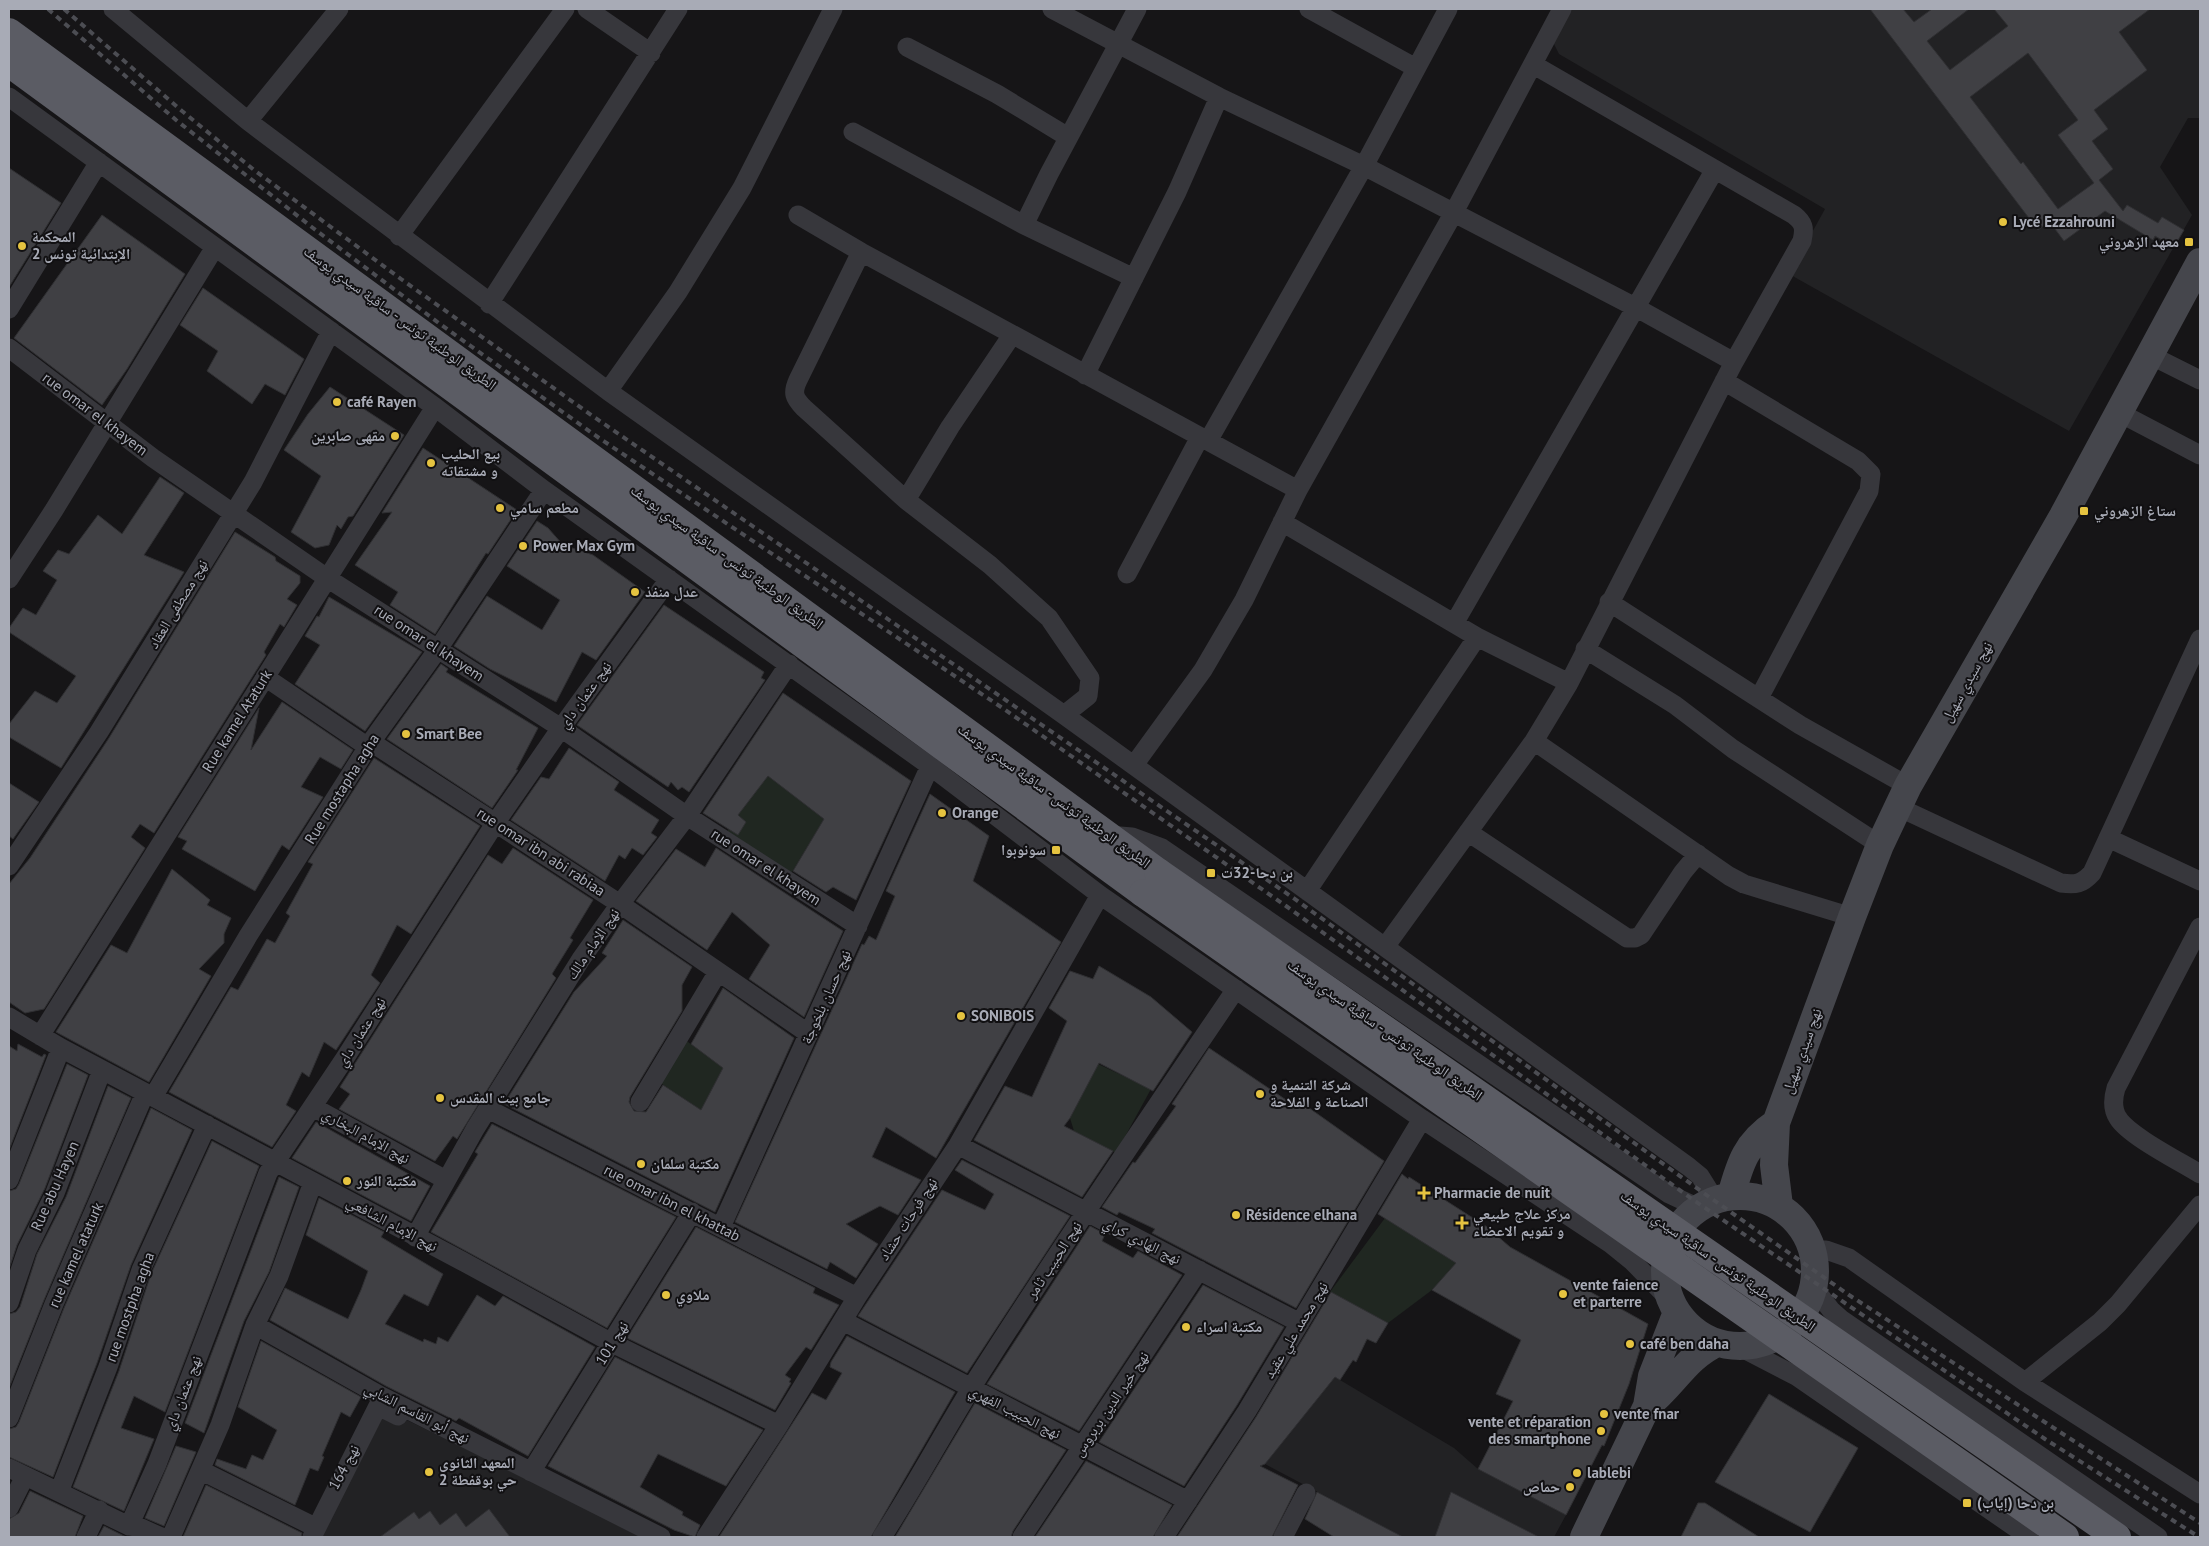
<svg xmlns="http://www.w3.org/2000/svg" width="2209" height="1546" viewBox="0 0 2209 1546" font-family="'PT Sans','Noto Naskh Arabic',sans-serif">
<rect width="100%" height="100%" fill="#161517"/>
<path fill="#222224" d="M1568,9H2200V118H2188L2160,167L2192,215L2069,431L1789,274L1825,209L1559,54L1553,42Z
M1335,1377L1454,1448L1478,1469L1566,1515L1554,1537H1539L1451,1492L1436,1537H1403L1265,1464Z
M378,1406L647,1537H312Z"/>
<path fill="#202721" d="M768,776L824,819L789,877L726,832L732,826L746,822L736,813Z
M684,1039L723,1068L701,1110L659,1082Z
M1098,1064L1151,1089L1116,1153L1074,1131L1070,1118Z
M1385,1218L1456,1263L1432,1290L1388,1323L1330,1292Z"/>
<path fill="#404044" stroke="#303033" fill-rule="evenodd" d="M1870,9H1903L1914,22L1932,9H1969L1927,41L1950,70L2008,26L1994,9H2150L2119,32L2147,70L2094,110L2108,129L2092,141L2113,169L2099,180L2123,211L2127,205L2158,223L2162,217L2184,230L2174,247L2155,236L2153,240L2105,211L2064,241L2049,221L2038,230ZM2028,53L2078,120L2058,135L2094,183L2058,209L2023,162L2021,164L1970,97Z
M9,168L61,203L9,287Z
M102,215L185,274L127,369L102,405L14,338Z
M203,288L304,359L285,395L265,384L252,404L207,371L218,351L180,325Z
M330,387L404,435L353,516L348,517L341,529L337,525L329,545L315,548L291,532L321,476L284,450L308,414Z
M423,448L517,510L488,554L486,553L435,634L390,605L398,592L355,565L392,512L382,513Z
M160,477L184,493L144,555L184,572L61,768L9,737V724L35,691L57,703L76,676L9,632V628L23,608L36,615L57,580L43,571L58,550L69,554L98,515L122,534Z
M537,521L548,528L563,545L593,555L645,592L596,660L582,652L556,702L490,669L454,646L487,596L542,630L560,600L507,566Z
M235,532L275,557L276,561L300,576V583L287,599L297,605L284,627L280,624L264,652L266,655L154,833L140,824L131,837L145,848L44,1009L25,1013L9,1002V884L30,858L109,738Z
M329,597L422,652L365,731L295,684L320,645L305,636L317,616L319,617Z
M664,605L764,672L761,678L765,680L689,792L682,787L678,790L671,782L668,787L577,725Z
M441,664L448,669L446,672L538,728L516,770H518L492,808L387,739Z
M783,693L911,781L856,900L833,887L826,892L793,871L824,819L768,776L738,815L746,822L738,835L703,813Z
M282,702L353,750L341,769L320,757L301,787L323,797L289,850L282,845L255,891L182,849L187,841L178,837L259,708L251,750Z
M569,748L619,782L614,790L659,820L651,833L657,837L643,855L632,848L625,859L619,855L605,881L511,820L541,777L549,779Z
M374,758L480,826L411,934L397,925L371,975L380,983L336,1050L324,1042L309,1077L302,1072L286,1105L296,1111L272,1147L169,1092L231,987L238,990L267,939L275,943L290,916L286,913L313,864L308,862Z
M9,783L39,802L13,839L9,836Z
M930,794L989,836L973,881L1061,942L936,1158L886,1127L872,1157L921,1180L898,1215L880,1206L846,1224L878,1244L856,1278L830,1262L827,1269L735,1222L862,944L864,945L869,936L876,940L895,896L886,891Z
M513,848L593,900L570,938L573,940L552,974L556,978L457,1139L453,1136L435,1161L339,1109L350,1094L340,1087L488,855L502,864Z
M716,848L843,931L804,1017L749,979L770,945L732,912L707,950L636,901L676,849L705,867Z
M172,869L210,900L207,905L231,918L224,934V943L199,969L211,976L149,1082L56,1032L111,945L127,953Z
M623,920L692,967L682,985V1011L630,1097L629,1102L634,1111L646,1112L663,1085L701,1110L723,1068L691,1044L723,988L794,1038L715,1212L504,1104L574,992L607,956L602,953Z
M1099,966L1151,997L1192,1032L1153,1091L1099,1063L1070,1118L1064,1126L1113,1151L1082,1197L974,1140L1005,1086L1032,1097L1067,1021L1049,1008L1070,971L1093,979Z
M18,1044L42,1057L44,1054L46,1055L9,1150V1046L17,1051Z
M1209,1048L1298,1108L1302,1103L1384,1161L1296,1308L1152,1233L1155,1229L1119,1212L1117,1215L1102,1207L1133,1162L1135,1163L1176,1106L1172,1104Z
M67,1064L88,1075L45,1188L17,1245L9,1269V1191L16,1189L19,1184Z
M108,1086L131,1098L44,1300L9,1388V1314L16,1312L20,1307L37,1254L66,1197Z
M151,1108L192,1130L131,1265L97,1363L53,1477L9,1457V1429L16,1427L19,1422L64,1308Z
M316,1122L430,1186L411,1221L292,1158Z
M492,1124L676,1217L607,1328L431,1232L478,1154L475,1152Z
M212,1141L259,1166L165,1412L134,1396L121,1428L154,1439L124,1511L73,1487L119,1371L151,1274Z
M962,1160L1070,1216L967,1373L858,1316L942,1190L985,1210L994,1194L955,1170Z
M1402,1174L1408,1179L1409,1177L1487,1227L1510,1247L1648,1324L1629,1384L1604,1446L1602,1445L1566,1515L1478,1469L1513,1401L1496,1394L1521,1340L1432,1290L1456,1263L1378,1214Z
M279,1177L299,1187L269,1272L244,1321L204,1433L185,1423Z
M319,1198L384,1232L381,1237L443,1274L428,1306L404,1294L385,1324L423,1342L424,1339L436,1344L438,1337L448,1342L477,1295L495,1306L503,1296L595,1347L528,1456L459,1418L456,1421L386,1386L270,1320L285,1288L348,1319L361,1290L368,1271L306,1235Z
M1090,1226L1105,1234L1102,1241L1133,1258L1138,1251L1182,1275L1079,1431L987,1384Z
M696,1227L815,1288L813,1293L839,1305L811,1350L806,1347L785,1375L791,1379L789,1382L791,1383L775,1410L627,1338Z
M1203,1285L1284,1327L1237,1405L1184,1486L1099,1442Z
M1331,1292L1388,1323L1376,1343L1367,1339L1356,1362L1353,1360L1340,1380L1335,1377L1265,1464L1260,1466L1298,1485L1272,1537H1177L1256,1417Z
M847,1336L955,1392L871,1537H719L812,1393L826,1400L842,1373L830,1367L831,1362Z
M261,1341L361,1397L350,1417L341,1412L322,1456L324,1457L318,1471L310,1468L295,1505L215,1465L217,1459L246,1469L252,1455L263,1460L277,1430L238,1407Z
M615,1357L763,1430L726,1486L658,1454L640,1487L683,1512L682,1515L700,1525L695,1537L674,1530L548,1466Z
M1769,1394L1858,1448L1810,1532L1715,1482Z
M975,1403L1066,1450L1013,1531L1011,1537H895Z
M176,1446L196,1452L164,1526L145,1518Z
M1086,1461L1172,1505L1153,1537H1035Z
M206,1485L302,1533L301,1537H183Z
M30,1491L83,1516L75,1537H9V1519L19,1513Z
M1317,1492L1403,1537H1334L1305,1519Z
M1451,1492L1539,1537H1435Z
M1698,1503H1705L1759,1537H1681Z
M489,1509L510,1537H380L414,1512L419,1519L430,1511L440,1525L456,1513L466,1527Z
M104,1526L124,1536L128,1537H98Z"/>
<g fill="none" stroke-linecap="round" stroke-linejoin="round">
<path stroke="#37373c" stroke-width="19" d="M113,9L248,121L608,391L1064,715L1689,1167L1700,1176L1715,1200
M587,9L651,53
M1052,9L1219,97L1364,166L1635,307L1734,362
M1309,9L1416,68
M907,47L997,94L1068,137
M9,97L435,407L544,490L930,766L1100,895L1422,1119L1611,1244L1632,1261L1671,1301
M248,121L339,9
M853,132L1024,225L1134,278
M798,215L861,252L1298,490
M1024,225L1049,174L1137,9
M399,236L565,9
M861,252L798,380C792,393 794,398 804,408L906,500L990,565L1049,618L1090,678L1088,696L1064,715
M489,304L678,9
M9,309L99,162
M9,348L153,458L327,578L561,728L687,816L858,926
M2150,355L2200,380
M1085,375L1177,192L1219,97
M1724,381L1858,461L1871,474L1869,491L1759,698
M608,391L678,292L742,188L833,9
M2118,412L2200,455
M1208,441L1364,166L1448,9
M906,500L950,427L1012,335
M1282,522L1477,637L1569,683
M1127,574L1200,437
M9,579L54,510L215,247
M1609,602L1800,725L1908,786
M1455,622L1714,171
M1585,649L1675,705L1733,749L1880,845
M265,677L368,747
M1534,741L1729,876L1744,884L1852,917
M371,742L620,904L809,1034
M1134,765L1203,670L1244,600L1298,490L1453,214L1562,9
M1898,807L2061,883C2076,885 2082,884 2092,873L2200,639
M1468,832L1627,938H1635L1641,935L1683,872L1698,854
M1108,835L1132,837L1162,848L1669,1194L1699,1208
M2108,838L2200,881
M9,866L99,732L253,482L331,331
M1307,891L1477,637
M2200,927L2116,1088C2113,1098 2112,1109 2118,1118C2129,1136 2181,1162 2200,1174
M1385,947L1534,741L1569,683L1734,362L1802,241C1805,228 1804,223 1794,215L1534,65
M9,1017L61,1048L462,1261L612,1343L779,1425
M40,1036L435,407
M153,1097L248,936L371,742L438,649L544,490
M640,1102L718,972
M313,1107L446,1180
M488,1109L857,1297
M958,1145L1300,1323
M9,1180L61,1048
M721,1227L930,766
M415,1237L475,1129L581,959L620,904L687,816L789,664
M1813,1250H1826L1849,1258L2025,1382L2200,1494
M1814,1288L1831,1310L1841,1319L2158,1537
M9,1303L27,1250L55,1193L102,1070
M843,1321L1188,1501
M255,1325L381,1396L661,1537
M1740,1347L1796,1376L2029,1537
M2025,1382L2100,1322L2118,1304L2200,1205
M9,1418L54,1304L145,1093
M9,1468L129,1526L141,1528L161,1537
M202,1471L313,1526
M531,1472L692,1212
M59,1492L108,1367L141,1270L207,1125
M9,1508L25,1476
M129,1526L157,1464L268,1173L345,1058L496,822L561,728L669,579
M86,1537L99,1510
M171,1537L220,1425L255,1325L279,1276L313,1182
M312,1537L378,1406L398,1416
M706,1537L779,1425L857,1297L958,1145L1100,895
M882,1537C919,1480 950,1420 987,1363C1068,1236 1152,1113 1236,989
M1022,1537L1199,1270
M1164,1537L1247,1411L1422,1119
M1283,1537L1306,1493"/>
<path stroke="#45464c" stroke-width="28" d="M1665 1271a75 75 0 1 1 150 0a75 75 0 1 1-150 0Z
M1731,1196C1740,1163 1746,1143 1776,1123
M1779,1206L1774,1165L1776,1123L1852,917L1880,845L1908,786L2063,516L2200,262
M1647,1406C1673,1386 1686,1357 1717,1343
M1584,1537L1647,1406L1652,1376L1677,1312"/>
<path stroke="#5b5c64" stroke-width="28" d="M9,32L1158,872
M9,63L1143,893"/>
<path stroke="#4c4d53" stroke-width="4" stroke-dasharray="6 5" stroke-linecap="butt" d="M48,9L176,120L313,228L440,324L599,438L1001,707L1286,906L1692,1199L2045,1439L2199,1537
M64,9L182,111L254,170L401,279L594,417L1292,897L1705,1194L1849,1295L2200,1523"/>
<path stroke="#5b5c64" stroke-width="28" d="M1158,872L2117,1537
M1143,893L2065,1537"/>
</g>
<g fill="#e5c340" stroke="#111012" stroke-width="2">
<circle cx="2003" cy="222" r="5"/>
<rect x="2184" y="237" width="10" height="10" rx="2.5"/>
<circle cx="22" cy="246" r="5"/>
<circle cx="337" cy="402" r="5"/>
<circle cx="395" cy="436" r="5"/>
<circle cx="431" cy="463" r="5"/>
<circle cx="500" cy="508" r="5"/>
<rect x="2079" y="506" width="10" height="10" rx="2.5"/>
<circle cx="523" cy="546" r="5"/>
<circle cx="635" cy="592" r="5"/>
<circle cx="406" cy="734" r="5"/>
<circle cx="942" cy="813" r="5"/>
<rect x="1051" y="845" width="10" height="10" rx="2.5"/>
<rect x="1206" y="868" width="10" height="10" rx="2.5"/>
<circle cx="961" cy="1016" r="5"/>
<circle cx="1260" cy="1094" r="5"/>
<circle cx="440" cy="1098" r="5"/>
<circle cx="641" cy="1164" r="5"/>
<circle cx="347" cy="1181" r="5"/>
<path d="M1421.5 1185.5h5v5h5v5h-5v5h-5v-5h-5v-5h5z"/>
<circle cx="1236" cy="1215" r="5"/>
<path d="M1459.5 1215.5h5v5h5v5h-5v5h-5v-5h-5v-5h5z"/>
<circle cx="1563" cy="1294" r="5"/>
<circle cx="666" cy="1295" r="5"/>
<circle cx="1186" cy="1327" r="5"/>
<circle cx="1630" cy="1344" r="5"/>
<circle cx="1604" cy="1414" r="5"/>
<circle cx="1601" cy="1431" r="5"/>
<circle cx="429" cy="1472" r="5"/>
<circle cx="1577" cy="1473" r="5"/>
<circle cx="1570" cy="1487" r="5"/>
<rect x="1962" y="1498" width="10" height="10" rx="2.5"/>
</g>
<g text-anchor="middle" stroke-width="4" stroke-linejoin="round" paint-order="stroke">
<g font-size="15" font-weight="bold" fill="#a8abb6" stroke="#111012" text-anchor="start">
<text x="2013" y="227">Lycé Ezzahrouni</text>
<text x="32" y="242">المحكمة<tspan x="32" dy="17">الإبتدائية تونس 2</tspan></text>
<text x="2179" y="247" text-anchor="end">معهد الزهروني</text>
<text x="347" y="407">café Rayen</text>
<text x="385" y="441" text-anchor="end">مقهى صابرين</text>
<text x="441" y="459">بيع الحليب<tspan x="441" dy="17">و مشتقاته</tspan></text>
<text x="510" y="513">مطعم سامي</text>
<text x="2094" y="516">ستاغ الزهروني</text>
<text x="533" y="551">Power Max Gym</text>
<text x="645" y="597">عدل منفذ</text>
<text x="416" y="739">Smart Bee</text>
<text x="952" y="818">Orange</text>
<text x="1046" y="855" text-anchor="end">سونوبوا</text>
<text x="1221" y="878">بن دحا-32ت</text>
<text x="971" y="1021">SONIBOIS</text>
<text x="1270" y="1090">شركة التنمية و<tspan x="1270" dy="17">الصناعة و الفلاحة</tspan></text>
<text x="450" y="1103">جامع بيت المقدس</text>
<text x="651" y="1169">مكتبة سلمان</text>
<text x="357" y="1186">مكتبة النور</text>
<text x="1434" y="1198">Pharmacie de nuit</text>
<text x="1473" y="1219">مركز علاج طبيعي<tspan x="1473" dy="17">و تقويم الاعضاء</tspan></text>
<text x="1246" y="1220">Résidence elhana</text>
<text x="1573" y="1290">vente faience<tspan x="1573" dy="17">et parterre</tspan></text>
<text x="676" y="1300">ملاوي</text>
<text x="1196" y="1332">مكتبة اسراء</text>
<text x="1640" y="1349">café ben daha</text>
<text x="1614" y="1419">vente fnar</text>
<text x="1591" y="1427" text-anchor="end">vente et réparation<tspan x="1591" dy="17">des smartphone</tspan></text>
<text x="439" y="1468">المعهد الثانوي<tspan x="439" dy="17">حي بوقفطة 2</tspan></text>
<text x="1587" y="1478">lablebi</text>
<text x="1560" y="1492" text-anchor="end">حماص</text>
<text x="1977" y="1508">بن دحا (إياب)</text>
</g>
<g font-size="15" fill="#a8abb6" stroke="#111012">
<text transform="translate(400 318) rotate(36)" y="5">الطريق الوطنية تونس - ساقية سيدي يوسف</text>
<text transform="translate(95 414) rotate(37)" y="5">rue omar el khayem</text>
<text transform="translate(727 557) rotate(36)" y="5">الطريق الوطنية تونس - ساقية سيدي يوسف</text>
<text transform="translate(178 604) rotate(-59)" y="5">نهج مصطفى العقاد</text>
<text transform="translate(429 643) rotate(33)" y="5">rue omar el khayem</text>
<text transform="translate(1967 682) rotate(-61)" y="5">نهج سيدي سهيل</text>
<text transform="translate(585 695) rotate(-54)" y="5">نهج عثمان داي</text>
<text transform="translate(237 721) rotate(-58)" y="5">Rue kamel Ataturk</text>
<text transform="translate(342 789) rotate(-58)" y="5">Rue mostapha agha</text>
<text transform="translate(1054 796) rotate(36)" y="5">الطريق الوطنية تونس - ساقية سيدي يوسف</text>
<text transform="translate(541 852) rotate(33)" y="5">rue omar ibn abi rabiaa</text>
<text transform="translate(766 867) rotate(33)" y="5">rue omar el khayem</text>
<text transform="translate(593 944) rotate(-56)" y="5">نهج الإمام مالك</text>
<text transform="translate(826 997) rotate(-66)" y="5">نهج حسان بلخوجة</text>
<text transform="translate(1385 1030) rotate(35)" y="5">الطريق الوطنية تونس - ساقية سيدي يوسف</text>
<text transform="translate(361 1032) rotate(-58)" y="5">نهج عثمان داي</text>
<text transform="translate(1802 1051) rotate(-70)" y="5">نهج سيدي سهيل</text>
<text transform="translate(366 1136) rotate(29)" y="5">نهج الإمام البخاري</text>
<text transform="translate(55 1186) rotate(-66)" y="5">Rue abu Hayen</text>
<text transform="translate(672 1203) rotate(27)" y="5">rue omar ibn el khattab</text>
<text transform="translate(908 1219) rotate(-57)" y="5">نهج فرحات حشاد</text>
<text transform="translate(392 1224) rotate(28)" y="5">نهج الإمام الشافعي</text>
<text transform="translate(1142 1241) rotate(27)" y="5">نهج الهادي كراي</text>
<text transform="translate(76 1255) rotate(-66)" y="5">rue kamel ataturk</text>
<text transform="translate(1054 1260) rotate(-57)" y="5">نهج الحبيب ثامر</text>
<text transform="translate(1718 1261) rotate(35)" y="5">الطريق الوطنية تونس - ساقية سيدي يوسف</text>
<text transform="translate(130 1307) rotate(-70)" y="5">rue mostpha agha</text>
<text transform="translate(1296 1330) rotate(-59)" y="5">نهج محمد علي عقيد</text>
<text transform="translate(612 1343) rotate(-58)" y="5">نهج 101</text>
<text transform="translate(183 1393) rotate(-69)" y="5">نهج عثمان داي</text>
<text transform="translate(1111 1404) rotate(-56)" y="5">نهج خير الدين بربروس</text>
<text transform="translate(1015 1412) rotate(27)" y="5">نهج الحبيب الفهري</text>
<text transform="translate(417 1413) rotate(27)" y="5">نهج أبو القاسم الشابي</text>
<text transform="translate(344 1467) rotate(-62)" y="5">نهج 164</text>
</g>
</g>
<rect width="2209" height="1546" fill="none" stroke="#a8abb6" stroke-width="20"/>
</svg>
